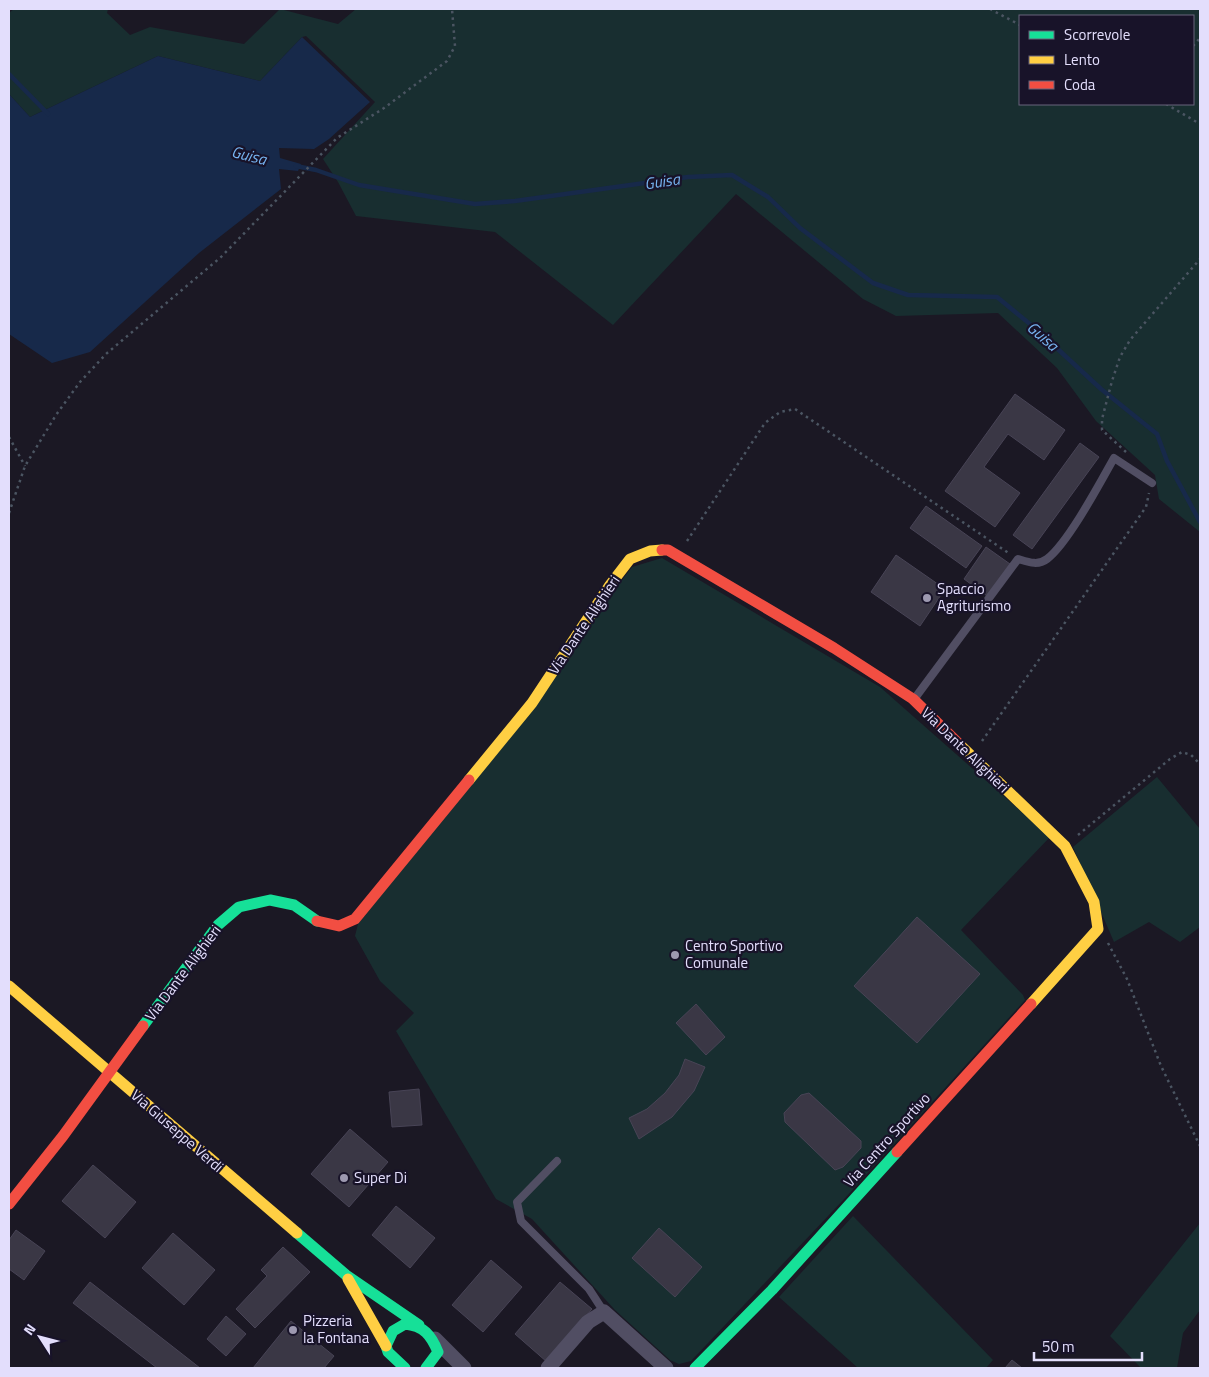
<svg xmlns="http://www.w3.org/2000/svg" width="1209" height="1377" viewBox="0 0 1209 1377" font-family="'Titillium Web',sans-serif">
<rect width="100%" height="100%" fill="#1b1824"/>
<path fill="#182e30" fill-rule="evenodd" d="M14,9H108L107,13L130,35L150,27L244,44L280,9L338,24L356,9H1200V532L1159,499L1155,475L1096,421L1057,368L998,313L896,316L863,299L736,194L613,325L495,232L356,216L338,182L323,159L375,102L306,36L302,37L260,81L158,56L30,117L9,94V13ZM1020,16H1193V104H1020Z
M662,558L880,687L1050,837L961,930L1023,995L1025,1000L846,1197L691,1361L679,1364L670,1360L615,1310L532,1219L496,1199L396,1031L414,1013L380,981L355,936L358,924L632,567Z
M1157,777L1200,829V927L1180,942L1149,922L1114,942L1073,847Z
M853,1216L993,1360L986,1368H858L779,1297Z
M1200,1223V1310L1183,1333L1177,1368H1141L1110,1336Z"/>
<path fill="#17294a" d="M302,37L370,102L329,139L314,149L279,148L280,158L301,164L298,171L279,169L281,189L199,253L90,352L52,363L9,334V94L30,117L158,56L260,81Z"/>
<g fill="none" stroke-linecap="round" stroke-linejoin="round">
<path stroke="#17294a" stroke-width="4.5" d="M9,74L48,114
M296,166L316,170L359,185L475,204L515,201L688,177L732,175L768,197L800,228L873,283L908,295L997,297L1036,329L1101,389L1157,434L1167,461L1200,522"/>
</g>
<path fill="#3a3745" stroke="#484456" d="M1015,394L1065,430L1044,460L1008,434L984,467L1020,493L995,527L945,491Z
M1080,443L1099,457L1032,549L1013,535Z
M926,506L982,546L966,568L910,528Z
M986,547L1010,564L987,596L964,579Z
M896,555L945,589L920,626L871,592Z
M917,917L980,974L917,1043L854,986Z
M696,1004L725,1037L706,1055L676,1023Z
M685,1059L705,1067L694,1091L672,1117L639,1139L629,1118L647,1109L665,1093L679,1075Z
M419,1089L422,1125L392,1127L389,1092Z
M809,1093L861,1141V1148L843,1167L835,1170L785,1122L784,1113L801,1095Z
M350,1129L388,1162L349,1207L311,1174Z
M93,1165L136,1202L105,1238L62,1201Z
M396,1206L435,1238L410,1268L372,1235Z
M659,1228L702,1267L675,1297L632,1258Z
M16,1230L45,1251L24,1280L9,1269V1240Z
M173,1233L215,1270L184,1305L142,1268Z
M283,1247L310,1272L255,1328L236,1309L267,1276L261,1270Z
M491,1260L522,1287L483,1332L452,1305Z
M90,1282L200,1368H157L73,1303Z
M560,1282L592,1309L547,1362L515,1334Z
M226,1316L246,1334L226,1356L207,1339Z
M291,1321L334,1356L324,1368H253Z
M1012,1360L1022,1368H1005Z"/>
<g fill="none" stroke-linecap="round" stroke-linejoin="round">
<path stroke="#4b5562" stroke-width="2.5" stroke-dasharray="2.5 4" stroke-linecap="butt" d="M990,9L1020,25
M1193,46L1200,38
M1166,104L1200,124
M9,437L25,466
M1126,452L1102,430V419L1112,381L1120,357L1130,340L1200,259
M9,513L25,466L56,415L80,382L106,354L221,257L337,138L384,108L447,61L455,46L452,9
M687,541L765,423L780,412L795,409L1010,554
M982,741L1146,507L1149,493
M1078,835L1170,759L1182,752L1191,755L1200,764
M1108,943L1127,979L1161,1066L1200,1146"/>
<path stroke="#514e63" stroke-width="8" d="M915,698L1018,559C1028,562 1038,566 1047,559C1068,543 1100,483 1114,458L1152,483
M557,1161L517,1202L521,1221L589,1289L604,1312"/>
<path stroke="#514e63" stroke-width="15" d="M435,1339L464,1368
M548,1368L588,1322L604,1312L666,1368"/>
<path stroke="#16e098" stroke-width="11" d="M143,1026L218,925L239,907L270,900L294,905L317,921
M297,1233L346,1275L419,1325
M405,1368L388,1352L386,1346L393,1331L405,1324C424,1326 431,1335 438,1352L426,1368
M695,1368L772,1290L897,1152"/>
<path stroke="#ffcf43" stroke-width="11" d="M960,745L1065,846L1094,902L1098,929L1031,1004
M469,780L532,703L610,585L630,559L650,551L662,550
M9,986L297,1233
M348,1279L386,1346"/>
<path stroke="#f24e42" stroke-width="11" d="M662,550H668L834,648L913,699L960,745
M317,921L339,926L355,919L469,780
M897,1152L1031,1004
M9,1204L63,1136L143,1026"/>
</g>
<g fill="#9d99b0" stroke="#181329" stroke-width="2">
<circle cx="927" cy="598" r="5"/>
<circle cx="675" cy="955" r="5"/>
<circle cx="344" cy="1178" r="5"/>
<circle cx="293" cy="1330" r="5"/>
</g>
<g text-anchor="middle" stroke-width="4.5" stroke-linejoin="round" paint-order="stroke">
<g font-size="15" fill="#e3defc" stroke="#181329" text-anchor="start">
<text x="937" y="594">Spaccio<tspan x="937" dy="17">Agriturismo</tspan></text>
<text x="685" y="951">Centro Sportivo<tspan x="685" dy="17">Comunale</tspan></text>
<text x="354" y="1183">Super Di</text>
<text x="303" y="1326">Pizzeria<tspan x="303" dy="17">la Fontana</tspan></text>
</g>
<g font-size="15" fill="#e3defc" stroke="#181329">
<text transform="translate(584 625) rotate(-56)" y="5">Via Dante Alighieri</text>
<text transform="translate(965 750) rotate(44)" y="5">Via Dante Alighieri</text>
<text transform="translate(183 973) rotate(-53)" y="5">Via Dante Alighieri</text>
<text transform="translate(177 1131) rotate(41)" y="5">Via Giuseppe Verdi</text>
<text transform="translate(887 1140) rotate(-48)" y="5">Via Centro Sportivo</text>
</g>
<g font-size="16" font-style="italic" fill="#77b4f1" stroke="#181329">
<text transform="translate(249 155) rotate(14)" y="6">Guisa</text>
<text transform="translate(662 181) rotate(-8)" y="6">Guisa</text>
<text transform="translate(1043 336) rotate(41)" y="6">Guisa</text>
</g>
</g>
<rect width="1209" height="1377" fill="none" stroke="#e3defc" stroke-width="20"/>
<rect x="1019" y="15" width="175" height="90" fill="#181329" stroke="#69647d"/>
<rect x="1029" y="31" width="25" height="8" fill="#16e098" stroke="#69647d"/>
<text x="1064" y="40" font-size="15" fill="#e3defc">Scorrevole</text>
<rect x="1029" y="56" width="25" height="8" fill="#ffcf43" stroke="#69647d"/>
<text x="1064" y="65" font-size="15" fill="#e3defc">Lento</text>
<rect x="1029" y="81" width="25" height="8" fill="#f24e42" stroke="#69647d"/>
<text x="1064" y="90" font-size="15" fill="#e3defc">Coda</text>
<g transform="translate(40 1337) rotate(306)" stroke="#181329" stroke-width="4" paint-order="stroke">
<path d="M0-4L9 19L0 12L-9 19Z" fill="#e3defc"/>
<text y="-8" font-size="14" font-weight="bold" text-anchor="middle" fill="#e3defc">N</text>
</g>
<path d="M1034 1352v8h108v-8" fill="none" stroke="#e3defc" stroke-width="2.5"/>
<text x="1042" y="1352" font-size="15" fill="#e3defc" stroke="#181329" stroke-width="4" paint-order="stroke">50 m</text>
</svg>
